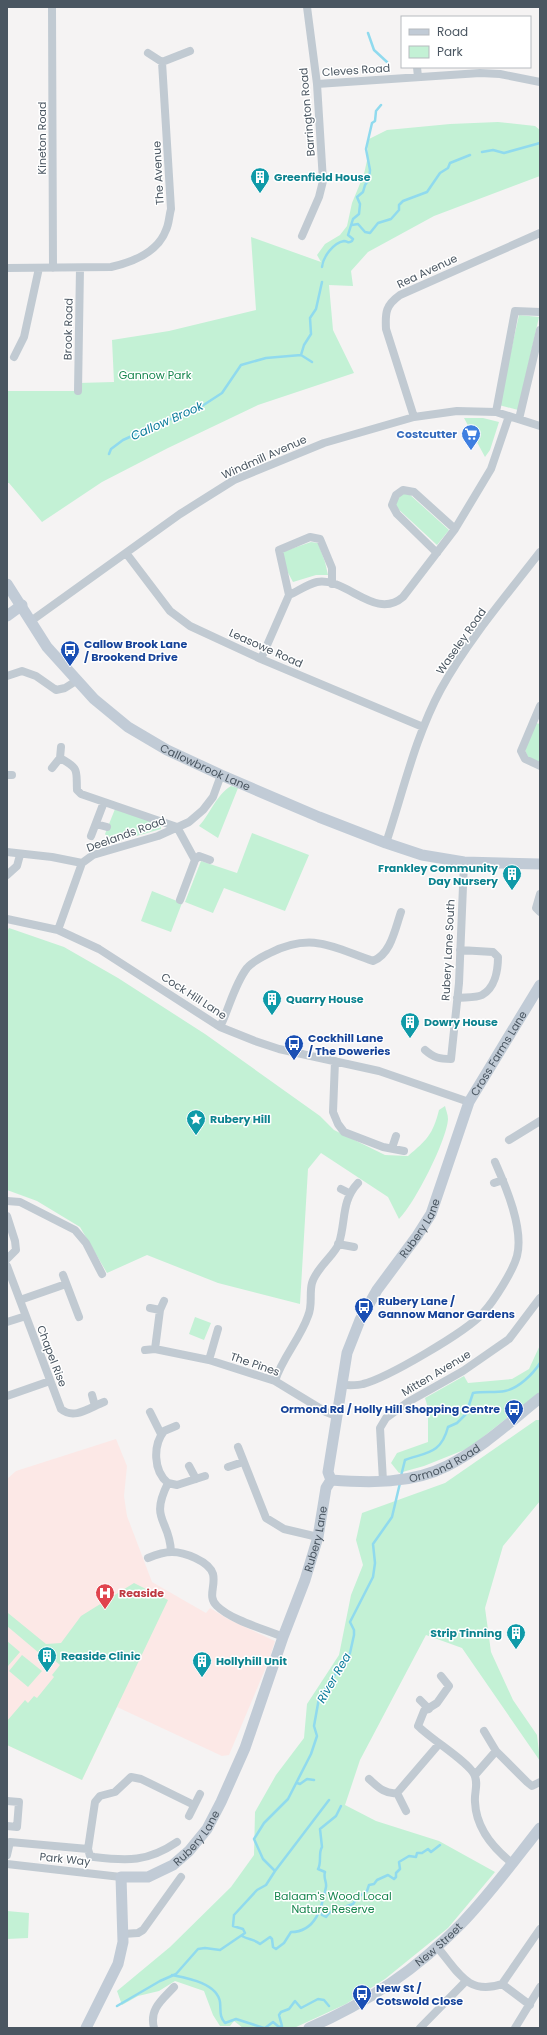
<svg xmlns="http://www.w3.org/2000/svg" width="547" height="2035" viewBox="0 0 547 2035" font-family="Poppins,sans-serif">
<rect width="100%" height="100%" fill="#f5f3f3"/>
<path fill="#fce8e6" d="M116,1439L127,1466L124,1496L127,1516L152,1582L206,1613L210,1608L228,1619L275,1641L269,1660L229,1755L222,1756L117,1707L82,1780L7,1745V1479L16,1471Z"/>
<path fill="#c3f1d5" d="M498,122L535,126L540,130V176L434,216L368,252L351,271L353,286L329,285L333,330L354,373L258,405L168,448L102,482L42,522L9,483H7V391H78V383L114,382L112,340L169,331L256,310L251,237L321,262L317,255L325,244L340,235L347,226L352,203L364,174L368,156L367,140L387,130L450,124Z
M519,315L539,317L518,410L499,405Z
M464,418H483L499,422L490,450L485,457Z
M408,493L449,530L437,545L395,506L397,499L402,494Z
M311,542L318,543L325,562L328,575H316L293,582L285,567L282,552Z
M536,723L540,724V764L529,759L525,750Z
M231,786L238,788L218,838L199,826C211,813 216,795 231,786Z
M115,809L161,824V829L112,843L105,834Z
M252,833L309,855L285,911L224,888L213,913L185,902L201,861L237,873Z
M152,891L182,903L171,932L141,921Z
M9,928L64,947L118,978L205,1034L320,1116L334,1130L385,1155L408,1156C427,1140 433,1134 439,1110L445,1106C446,1110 448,1115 448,1119C447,1140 414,1205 399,1219L388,1197L321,1153L308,1169L300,1304L218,1283L147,1255L107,1273L80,1227L37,1201L7,1190V932Z
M195,1317L211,1323L204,1340L189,1334Z
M540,1345V1392L469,1448L424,1466L399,1473L391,1463L397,1453L428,1442V1408L425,1398L464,1376L468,1383L512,1379L529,1369Z
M536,1420H540V1501L503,1546L485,1608L491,1652L513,1700L537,1735L540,1761L462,1648L426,1635L360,1760L345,1805L376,1821L439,1841L495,1872L448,1928L385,1979L346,2004L294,2028H243L234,2021L230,2026H220L213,2015L204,1991L175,1981L159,1991L138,1996L122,2005L117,1991L170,1947L231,1887L254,1855L255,1812L276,1775L304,1738L307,1704L339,1655L351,1595L363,1565L356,1540L362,1513L445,1483Z
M134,1583L168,1600L82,1780L7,1745V1721L25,1700L28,1703L34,1696L37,1698L54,1677L52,1675L60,1665L42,1650L39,1653L7,1626V1614L8,1613L46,1644L61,1643L81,1616Z
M7,1641L20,1652L8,1666L7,1665Z
M22,1655L42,1671L28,1687L9,1671Z
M7,1911L29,1913L28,1938L7,1939Z"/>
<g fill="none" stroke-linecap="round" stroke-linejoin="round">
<path stroke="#90daee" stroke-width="2.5" d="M368,33L374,50L387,62
M482,152L493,150L504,153L540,143
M352,225L358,224L365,232L370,233L378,223L391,219L399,210V205L403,201L427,192L440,173L448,168L450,163L470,155
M322,267C323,257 333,243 344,241C348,241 348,244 352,241L353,239L348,235L353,219L359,214L360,204L357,197L363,192L365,185L369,179L370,170L366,149L372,123L375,121L376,111L381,105
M301,355L312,362
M109,454L111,449L123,440L163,422L199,408L222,393L241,365L266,358L301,355L304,345L311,334L310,318L316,309L322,282
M401,1476L405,1460C427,1452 441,1454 448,1427L457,1423L466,1414L473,1393C484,1391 495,1393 505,1391C519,1388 533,1374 540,1363
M297,1783L300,1784L307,1779L314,1780
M275,1871L329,1800
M320,1910L322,1915L326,1917L330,1912L345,1911L347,1906L353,1904L357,1898L367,1891L369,1885L374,1884L377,1880L388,1875L394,1879L396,1877V1873L400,1869L399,1862L409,1856L416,1857L417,1853H422L428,1849L431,1852L440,1845
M242,1936C249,1940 254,1939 260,1944L270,1937L272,1939L273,1947L276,1949L284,1943L291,1932C316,1932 322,1907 326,1887C327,1882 323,1878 325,1872L318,1869C322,1862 318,1853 322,1847L320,1829L336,1816L341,1806
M172,1975C187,1978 217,1983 220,2002C221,2011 219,2016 225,2023L236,2019L264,2028
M117,2006L160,1981L176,1974L198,1949L205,1948L220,1950L245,1933L243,1929L233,1926L234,1915L257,1890L266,1885L275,1871L263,1859L254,1839L264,1823L288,1799L311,1754L317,1736L314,1726L319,1698L350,1653L354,1635V1630L350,1622L373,1577L375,1563L373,1544L392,1517L400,1483
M265,2028L273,2022L279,2027L282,2026L279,2015L281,2012L289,2009L295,2001L301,2008L318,1999L324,2000L329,2006"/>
<path stroke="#c1cad2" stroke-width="8" d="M52,7L53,268
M148,53L162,62L190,51
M417,67L418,77
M317,84L480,73L500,74L540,82
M302,236L319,197L323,181L317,84L307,7
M7,268L111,267C133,262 158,252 166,230C169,224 169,216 171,209L162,62
M14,357L24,337L39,268
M78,391L80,268
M496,412L515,311L540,312
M414,417L386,329C385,312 386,305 400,295L540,233
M519,419L540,330
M126,553L170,611L190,626L261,659L423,727
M437,553L397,514L392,505L396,495L403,490L414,492L455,529
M289,595L279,550L310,537L320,539L332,568V584
M31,621L180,514L234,480L324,443L414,417L457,411L496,412L540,426
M261,659L289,595C298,591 308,584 317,582C347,577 375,621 403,597L455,529L491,469L509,416
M7,676L22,671L36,676L56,690L65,688L76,681
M540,706L521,751L525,759L540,766
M60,758C80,769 76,770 77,790L81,794L177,827L195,860L199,856L210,860
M52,768L60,758L61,747
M7,775H12
M96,824L107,827
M91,836L104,802
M386,843C403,792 415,737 441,689C468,640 506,596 540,552
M7,852L52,857L82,863
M7,875L17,866L20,855
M540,894L536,908L540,912
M180,900L195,860
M7,919L58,930L99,949L220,1027L255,1041L279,1049L379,1071L469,1102
M58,930L82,863L93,855L158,836L189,822L203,810L213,797L221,775
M457,998C464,997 476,998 482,995C495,988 498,970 498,957L493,952L460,950
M220,1027C229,1009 234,985 247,968C253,961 262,957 270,953C312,932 332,947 373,961C391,954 395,929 401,912
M425,1050C434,1058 440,1059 451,1059L459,983L464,862
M335,1061L333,1112L338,1124L344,1132L383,1147L404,1151
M509,1140L540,1121
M392,1148L396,1136
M494,1183L503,1180
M341,1189L349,1193
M7,1201L20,1202L75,1230L86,1243L102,1274
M7,1216L15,1241L16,1250L7,1259
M338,1244L354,1247
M7,1266L61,1409C74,1420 89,1408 104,1402
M63,1275L79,1317
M20,1300L66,1284
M150,1308L160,1310
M7,1322L26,1316
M155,1349L160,1310L164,1301
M145,1350L155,1349L209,1360L275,1381L326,1412L336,1416
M209,1360L218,1329
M275,1381C282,1358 300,1339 308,1316C313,1305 309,1294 312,1283C316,1268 335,1255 339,1243C346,1221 341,1201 358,1183
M341,1385C348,1385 356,1386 363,1384C387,1378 466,1332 483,1313C494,1301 513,1271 517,1256C524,1229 506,1187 495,1162
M92,1395L95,1406
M7,1396L50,1381
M150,1412L161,1434
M238,1447L266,1518L284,1529L318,1537
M189,1466L196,1479
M228,1467L243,1462
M383,1481L380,1428L386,1418L408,1402L463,1371L509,1339L540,1298
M168,1483C153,1471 153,1445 164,1431L176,1426
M171,1552C170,1519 149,1521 168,1483L177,1485L205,1476
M148,1558C155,1555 164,1552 172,1552C184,1552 209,1561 213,1574C216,1586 207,1597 217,1606C231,1620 264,1629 283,1637
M441,1676L449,1686L437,1703L424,1711L418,1726C432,1740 467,1761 474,1774C479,1784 474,1792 475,1802C476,1828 493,1848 512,1863
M420,1700L429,1709
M496,1751L527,1782L532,1786L540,1782
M475,1775L496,1751L484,1731
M369,1779C377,1786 385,1795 397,1793L439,1744
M397,1793L406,1811
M7,1801L19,1802L17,1827L7,1826
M189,1816L200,1794
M88,1849L95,1802L100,1796L115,1792L131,1777L141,1779L194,1805
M7,1855L10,1842L88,1849L90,1856L94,1857C127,1861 148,1862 177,1842
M7,1864L121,1877
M123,1934L138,1933L143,1930L181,1877
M437,1947C458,1971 467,1996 502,1984L540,1929
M502,1984L530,2005
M154,2028C149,2009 162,2000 174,1987
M420,2028L466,1981
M515,2028L540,1987"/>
<g stroke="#c1cbd6" stroke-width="11">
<path id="s1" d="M7,584L47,647L94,699L128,727L167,750L221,775L319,817L386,843L422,855L464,862L540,864"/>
<path d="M7,616L22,605"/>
<path id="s2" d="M331,1480C369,1483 412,1484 447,1466C481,1449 511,1421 540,1398"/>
<path id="s3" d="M86,2028L118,1964L123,1942L121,1877H148L173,1865L189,1851L207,1829L221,1802L245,1748L283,1637L305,1580L318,1537L326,1488L331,1480L328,1472L347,1353L360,1320L377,1290L417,1236L431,1214L469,1102L540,985"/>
<path id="s4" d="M309,2028C365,2004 418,1968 461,1924C490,1894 514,1861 540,1828"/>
</g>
</g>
<defs>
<g id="building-pin" transform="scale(1)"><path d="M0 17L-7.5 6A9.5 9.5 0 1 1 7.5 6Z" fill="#0f9aa8" stroke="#fff"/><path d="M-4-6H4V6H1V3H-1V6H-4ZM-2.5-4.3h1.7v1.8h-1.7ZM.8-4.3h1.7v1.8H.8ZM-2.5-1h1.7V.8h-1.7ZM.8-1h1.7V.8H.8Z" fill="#fff"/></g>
<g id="supermarket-pin" transform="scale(1)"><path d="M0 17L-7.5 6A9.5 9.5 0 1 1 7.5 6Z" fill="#3f7fe0" stroke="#fff"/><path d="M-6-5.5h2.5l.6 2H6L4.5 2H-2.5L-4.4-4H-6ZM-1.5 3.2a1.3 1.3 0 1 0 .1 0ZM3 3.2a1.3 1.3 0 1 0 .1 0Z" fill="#fff"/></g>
<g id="bus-pin" transform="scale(1)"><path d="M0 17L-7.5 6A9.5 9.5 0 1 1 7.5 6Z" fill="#1a4fb4" stroke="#fff"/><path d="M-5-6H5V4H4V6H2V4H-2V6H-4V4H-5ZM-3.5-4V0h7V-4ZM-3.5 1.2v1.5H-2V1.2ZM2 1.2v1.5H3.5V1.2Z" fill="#fff"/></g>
<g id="sight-pin" transform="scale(1)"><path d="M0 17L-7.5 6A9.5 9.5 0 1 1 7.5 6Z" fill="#0f9aa8" stroke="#fff"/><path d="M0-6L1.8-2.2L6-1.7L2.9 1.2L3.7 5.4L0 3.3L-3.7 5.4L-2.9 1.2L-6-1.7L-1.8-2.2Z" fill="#fff"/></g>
<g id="hospital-pin" transform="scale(1)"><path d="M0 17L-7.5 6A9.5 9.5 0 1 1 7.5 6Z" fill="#e0444e" stroke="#fff"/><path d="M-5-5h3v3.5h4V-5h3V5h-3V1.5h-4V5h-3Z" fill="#fff"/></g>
</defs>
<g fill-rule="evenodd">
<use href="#building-pin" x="260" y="177"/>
<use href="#supermarket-pin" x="471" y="434"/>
<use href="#bus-pin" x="70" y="650"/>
<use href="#building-pin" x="512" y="874"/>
<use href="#building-pin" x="272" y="999"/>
<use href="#building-pin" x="410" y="1022"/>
<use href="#bus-pin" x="294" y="1044"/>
<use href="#sight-pin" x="196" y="1119"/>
<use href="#bus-pin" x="364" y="1307"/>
<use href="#bus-pin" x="514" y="1409"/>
<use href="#hospital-pin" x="105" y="1593"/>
<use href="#building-pin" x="516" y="1633"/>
<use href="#building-pin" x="47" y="1656"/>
<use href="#building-pin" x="202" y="1661"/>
<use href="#bus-pin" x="362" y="1994"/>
</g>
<g text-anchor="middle" stroke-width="3" stroke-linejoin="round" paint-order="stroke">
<g font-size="11" fill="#4a5661" stroke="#fff">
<text transform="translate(356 70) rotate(-4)" y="4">Cleves Road</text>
<text transform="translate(307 112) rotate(-95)" y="4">Barrington Road</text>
<text transform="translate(42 138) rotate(-90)" y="4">Kineton Road</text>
<text transform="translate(158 173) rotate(-93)" y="4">The Avenue</text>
<text transform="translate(427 271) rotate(-25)" y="4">Rea Avenue</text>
<text transform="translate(68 329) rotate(-89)" y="4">Brook Road</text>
<text transform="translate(264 457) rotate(-24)" y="4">Windmill Avenue</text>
<text transform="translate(461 641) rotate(-55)" y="4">Waseley Road</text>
<text transform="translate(266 648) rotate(24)" y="4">Leasowe Road</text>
<text dy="4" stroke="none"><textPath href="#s1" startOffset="276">Callowbrook Lane</textPath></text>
<text transform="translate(126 834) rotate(-20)" y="4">Deelands Road</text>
<text transform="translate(448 950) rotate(-87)" y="4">Rubery Lane South</text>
<text transform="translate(194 996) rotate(33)" y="4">Cock Hill Lane</text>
<text dy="4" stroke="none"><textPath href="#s3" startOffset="1103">Cross Farms Lane</textPath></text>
<text dy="4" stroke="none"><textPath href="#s3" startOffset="910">Rubery Lane</textPath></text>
<text transform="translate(52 1356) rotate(69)" y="4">Chapel Rise</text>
<text transform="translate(255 1364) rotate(19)" y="4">The Pines</text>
<text transform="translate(436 1373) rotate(-31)" y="4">Mitten Avenue</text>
<text dy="4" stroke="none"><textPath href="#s2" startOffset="117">Ormond Road</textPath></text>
<text dy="4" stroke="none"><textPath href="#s3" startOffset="574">Rubery Lane</textPath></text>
<text dy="4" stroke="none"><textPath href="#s3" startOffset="250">Rubery Lane</textPath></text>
<text transform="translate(65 1859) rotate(6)" y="4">Park Way</text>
<text dy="4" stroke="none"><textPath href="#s4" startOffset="155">New Street</textPath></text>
</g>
<g font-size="11" font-weight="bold" fill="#0d838f" stroke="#fff" text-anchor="start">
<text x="274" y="181">Greenfield House</text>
<text x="498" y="872" text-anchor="end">Frankley Community<tspan x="498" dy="13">Day Nursery</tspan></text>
<text x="286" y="1003">Quarry House</text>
<text x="424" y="1026">Dowry House</text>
<text x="210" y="1123">Rubery Hill</text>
<text x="502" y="1637" text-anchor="end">Strip Tinning</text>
<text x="61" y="1660">Reaside Clinic</text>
<text x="216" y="1665">Hollyhill Unit</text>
</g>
<g font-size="11" fill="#17864f" stroke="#fff">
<text x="155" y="379">Gannow Park</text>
<text x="333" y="1900">Balaam's Wood Local<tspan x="333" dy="13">Nature Reserve</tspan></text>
</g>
<g font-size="11" font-weight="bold" fill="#366cbe" stroke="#fff" text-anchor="end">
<text x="457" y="438">Costcutter</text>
</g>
<g font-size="11" font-weight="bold" fill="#164399" stroke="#fff" text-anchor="start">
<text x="84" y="648">Callow Brook Lane<tspan x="84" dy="13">/ Brookend Drive</tspan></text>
<text x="308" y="1042">Cockhill Lane<tspan x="308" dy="13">/ The Doweries</tspan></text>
<text x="378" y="1305">Rubery Lane /<tspan x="378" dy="13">Gannow Manor Gardens</tspan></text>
<text x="500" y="1413" text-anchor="end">Ormond Rd / Holly Hill Shopping Centre</text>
<text x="376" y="1992">New St /<tspan x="376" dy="13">Cotswold Close</tspan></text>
</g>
<g font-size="11" font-weight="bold" fill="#be3a42" stroke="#fff" text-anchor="start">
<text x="119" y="1597">Reaside</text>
</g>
<g font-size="12" font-style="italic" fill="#0c7c9b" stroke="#fff">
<text transform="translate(167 421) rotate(-24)" y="4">Callow Brook</text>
<text transform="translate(334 1678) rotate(-60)" y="4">River Rea</text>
</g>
</g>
<rect width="547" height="2035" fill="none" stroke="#4a5661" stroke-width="16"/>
<rect x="401" y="16" width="130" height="52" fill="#ffffff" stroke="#b7bbc0"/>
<rect x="409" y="29" width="20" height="6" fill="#c1cbd6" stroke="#b7bbc0"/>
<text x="437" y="36" font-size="12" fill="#4a5661">Road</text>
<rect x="409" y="46" width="20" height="12" fill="#c3f1d5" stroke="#b7bbc0"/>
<text x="437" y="56" font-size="12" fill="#4a5661">Park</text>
</svg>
